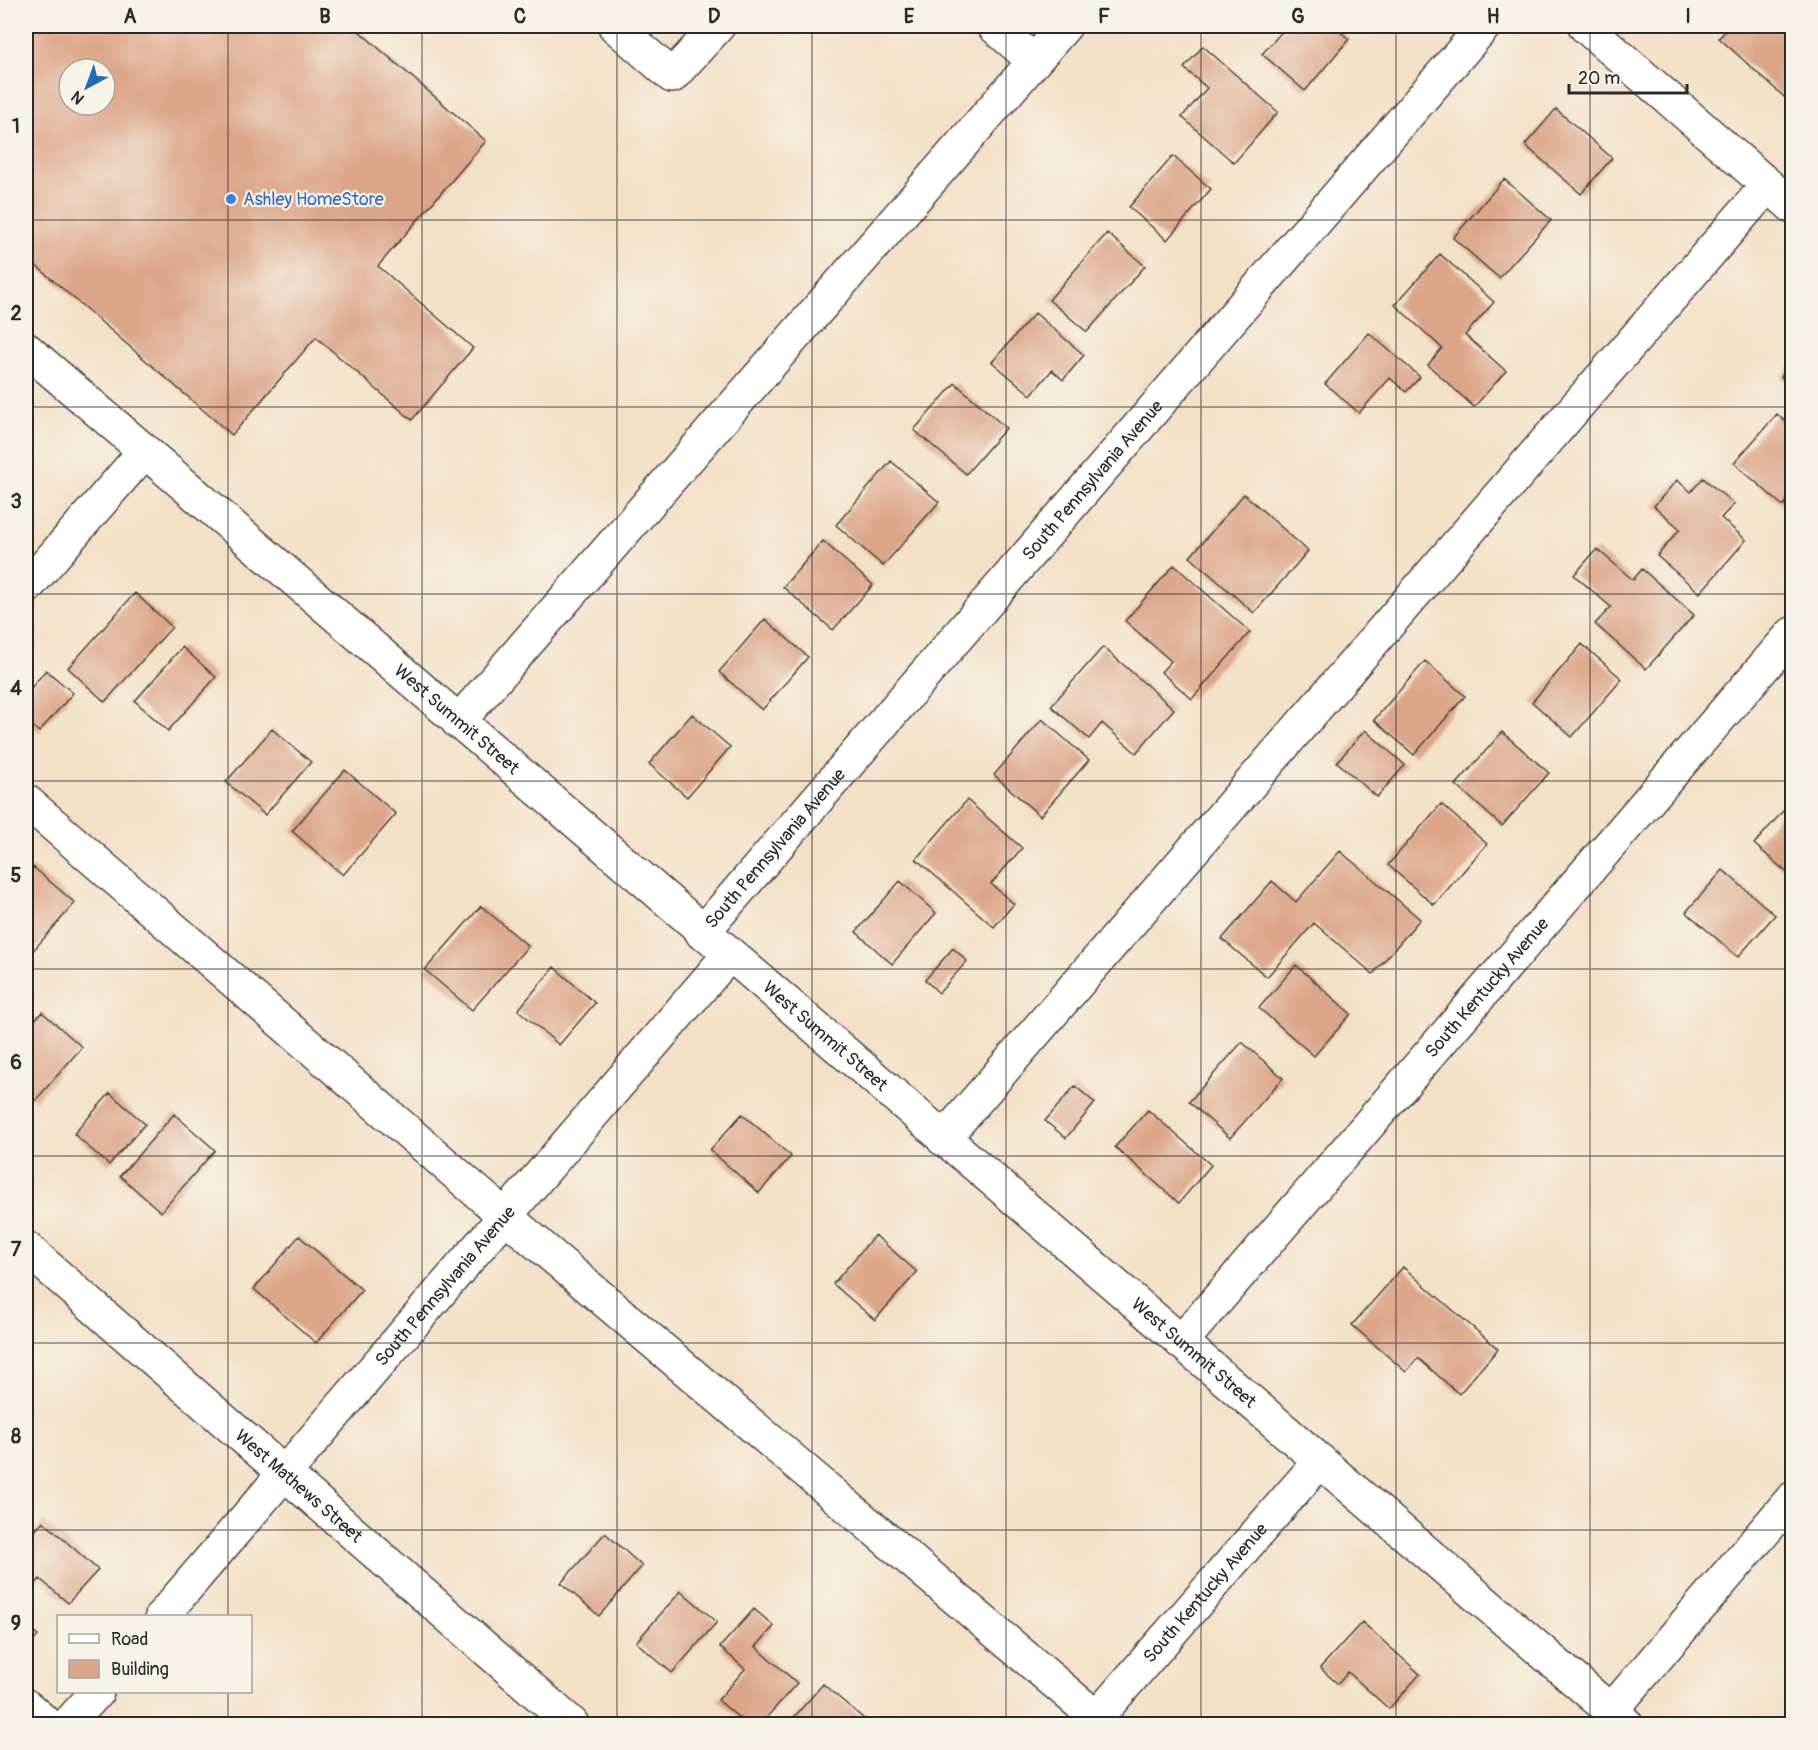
<svg xmlns="http://www.w3.org/2000/svg" width="1818" height="1750" viewBox="0 0 1818 1750" font-family="Pangolin,sans-serif">
<rect width="100%" height="100%" fill="#f7f3e8"/>
<filter id="ink" filterUnits="userSpaceOnUse"><feTurbulence type="fractalNoise" baseFrequency=".0167" numOctaves="2"/><feDisplacementMap in="SourceGraphic" scale="12" xChannelSelector="R" yChannelSelector="G"/><feConvolveMatrix kernelMatrix="1 2 1 2 8 2 1 2 1" color-interpolation-filters="sRGB"/></filter>
<filter id="wash" filterUnits="userSpaceOnUse"><feTurbulence type="fractalNoise" baseFrequency=".008" numOctaves="4" result="noise"/><feDisplacementMap in="SourceGraphic" scale="24" xChannelSelector="R" yChannelSelector="G"/><feGaussianBlur stdDeviation="1.35" result="paint"/><feColorMatrix in="noise" values="0 0 0 0 0 0 0 0 0 0 0 0 0 0 0 0 0 1.4 0 .05"/><feComposite in="paint" operator="in"/></filter>
<g filter="url(#wash)">
<rect width="100%" height="100%" fill="#f3e0c6"/>
<g id="blocks">
<path fill="#dda588" fill-rule="evenodd" d="M26,26H353L486,141L378,266L473,348L412,420L316,337L232,435L26,257ZM69,69H105V105H69Z
M1287,26H1333L1349,39L1305,91L1262,54Z
M1730,26H1792V104L1719,38Z
M1203,46L1278,112L1234,163L1182,117L1207,88L1184,68Z
M1556,109L1612,158L1581,194L1525,145Z
M1173,156L1211,189L1167,240L1129,207Z
M1504,179L1551,220L1499,278L1453,238Z
M1107,233L1145,266L1087,332L1049,300Z
M1440,254L1494,302L1465,335L1506,371L1474,407L1428,365L1442,348L1395,305Z
M1035,313L1084,355L1063,380L1052,370L1031,395L992,362Z
M1369,333L1420,377L1406,392L1390,378L1359,413L1325,384Z
M1792,364V387L1781,377Z
M955,383L1006,428L966,474L914,430Z
M1777,414L1792,428V495L1783,506L1734,463Z
M891,461L939,502L883,566L836,525Z
M1703,478L1734,504L1721,518L1746,540L1700,593L1657,556L1680,529L1654,506L1677,480L1691,492Z
M1244,494L1308,551L1254,613L1190,557Z
M823,541L873,585L833,630L783,587Z
M1597,549L1633,580L1642,569L1694,615L1646,669L1595,624L1611,607L1574,575Z
M1174,565L1250,632L1192,699L1161,672L1171,661L1125,621Z
M135,593L172,627L105,702L68,668Z
M765,619L808,657L762,710L719,672Z
M1582,644L1622,679L1572,737L1532,702Z
M182,647L216,677L168,731L135,701Z
M1103,647L1174,709L1136,753L1102,723L1089,739L1051,706Z
M1425,661L1465,696L1414,755L1374,720Z
M46,670L73,693L39,732L26,720V694Z
M692,714L730,747L687,797L649,764Z
M1042,719L1089,760L1040,816L994,775Z
M272,729L311,762L265,815L226,782Z
M1365,730L1405,765L1377,797L1337,762Z
M1502,732L1549,773L1502,826L1456,785Z
M345,770L396,814L343,875L292,831Z
M967,800L1022,848L991,884L1014,904L994,927L916,859Z
M1791,802L1792,804V877L1754,844Z
M1441,804L1487,844L1434,905L1388,865Z
M1340,851L1420,919L1373,974L1314,923L1267,977L1222,939L1272,881L1296,902Z
M33,867L75,903L31,953L26,948V876Z
M1723,870L1775,915L1738,957L1686,912Z
M900,881L936,913L892,964L856,932Z
M481,906L528,946L472,1010L425,970Z
M953,948L967,961L939,993L925,980Z
M1296,965L1351,1014L1314,1056L1259,1008Z
M554,967L595,1003L559,1045L518,1010Z
M42,1012L82,1047L35,1101L26,1092V1028L27,1029Z
M1242,1042L1283,1078L1230,1138L1189,1102Z
M1075,1086L1095,1103L1066,1138L1045,1121Z
M110,1093L145,1124L109,1165L74,1134Z
M1148,1110L1211,1165L1179,1203L1115,1147Z
M174,1114L215,1150L161,1212L120,1176Z
M742,1114L791,1156L759,1193L710,1150Z
M875,1235L917,1272L875,1320L833,1284Z
M299,1236L362,1290L316,1343L254,1289Z
M1403,1267L1498,1349L1459,1394L1418,1358L1406,1372L1352,1325Z
M43,1521L98,1570L68,1603L40,1579L26,1595V1542Z
M605,1533L642,1566L599,1616L561,1583Z
M681,1591L717,1622L672,1673L636,1642Z
M754,1609L774,1626L756,1647L797,1683L761,1724H746L718,1700L745,1669L720,1647Z
M1362,1622L1420,1674L1389,1709L1348,1672L1338,1684L1320,1668Z
M26,1625L38,1636L26,1650Z
M823,1684L870,1724H788Z"/>
</g>
</g>
<g filter="url(#ink)">
<use href="#blocks" fill-opacity="0" stroke="#494642" stroke-width="1.5"/>
<g fill="none" stroke-linecap="round" stroke-linejoin="round">
<g stroke="#494642" stroke-width="36">
<g id="minor">
<path d="M615,26L672,76L718,26"/>
<path d="M994,26L1034,61"/>
<path d="M1585,26L1792,206"/>
<path id="s1" d="M26,349L1626,1724"/>
<path d="M26,588L144,452"/>
<path d="M458,722L1065,26"/>
<path d="M26,801L505,1216L1097,1718"/>
<path id="s2" d="M702,933L1484,26"/>
<path d="M943,1139L1768,185"/>
<path id="s3" d="M26,1248L572,1724"/>
<path id="s4" d="M1181,1342L1792,634"/>
<path id="s5" d="M162,1616L729,955"/>
<path d="M26,1706L47,1724"/>
<path d="M1611,1711L1792,1499"/>
<path d="M68,1724L97,1692"/>
<path id="s6" d="M1091,1724L1320,1461"/>
</g>
</g>
<use href="#minor" stroke="#fff" stroke-width="33"/>
</g>
</g>
<path fill="none" stroke="#2b2b2b" stroke-width="1.5" stroke-opacity="0.55" d="M228,26V1616M422,26V1724M617,26V1724M812,26V1724M1006,26V1724M1201,26V1724M1396,26V1724M1590,26V1724M26,220H1792M26,407H1792M26,594H1792M26,781H1792M26,969H1792M26,1156H1792M26,1343H1792M26,1530H1792M228,1692V1724"/>
<circle fill="#3f7fe0" stroke="#f7f3e8" stroke-width="2" cx="231" cy="199" r="6"/>
<g text-anchor="middle" stroke-width="4.5" stroke-linejoin="round" paint-order="stroke">
<g font-size="18" fill="#366cbe" stroke="#f7f3e8" text-anchor="start">
<text x="243" y="205">Ashley HomeStore</text>
</g>
<g font-size="18" fill="#2b2b2b" stroke="#f7f3e8">
<text dy="6" stroke="none"><textPath href="#s2" startOffset="598">South Pennsylvania Avenue</textPath></text>
<text dy="6" stroke="none"><textPath href="#s1" startOffset="568">West Summit Street</textPath></text>
<text dy="6" stroke="none"><textPath href="#s2" startOffset="112">South Pennsylvania Avenue</textPath></text>
<text dy="6" stroke="none"><textPath href="#s4" startOffset="468">South Kentucky Avenue</textPath></text>
<text dy="6" stroke="none"><textPath href="#s1" startOffset="1054">West Summit Street</textPath></text>
<text dy="6" stroke="none"><textPath href="#s5" startOffset="435">South Pennsylvania Avenue</textPath></text>
<text dy="6" stroke="none"><textPath href="#s1" startOffset="1540">West Summit Street</textPath></text>
<text dy="6" stroke="none"><textPath href="#s3" startOffset="362">West Mathews Street</textPath></text>
<text dy="6" stroke="none"><textPath href="#s6" startOffset="174">South Kentucky Avenue</textPath></text>
</g>
</g>
<rect width="1818" height="1750" fill="none" stroke="#f7f3e8" stroke-width="66"/>
<rect x="57" y="1615" width="195" height="78" fill="#f7f3e8" stroke="#a5a39c" stroke-width="1.5"/>
<rect x="69" y="1634" width="30" height="9" fill="#ffffff" stroke="#a5a39c" stroke-width="1.5"/>
<text x="111" y="1645" font-size="18" fill="#2b2b2b">Road</text>
<rect x="69" y="1660" width="30" height="18" fill="#dda588" stroke="#a5a39c" stroke-width="1.5"/>
<text x="111" y="1675" font-size="18" fill="#2b2b2b">Building</text>
<g transform="translate(87 87) rotate(221)"><circle r="28" fill="#f7f3e8" stroke="#a5a39c" stroke-width="1.5"/>
<path d="M0-4.5L10 22L0 15L-10 22Z" fill="#1f6fb2"/>
<text y="-9" font-size="16" font-weight="bold" text-anchor="middle" fill="#2b2b2b">N</text>
</g>
<path d="M1569 84v9h118v-9" fill="none" stroke="#2b2b2b" stroke-width="3"/>
<text x="1578" y="84" font-size="18" fill="#2b2b2b" stroke="#f7f3e8" stroke-width="4.5" paint-order="stroke">20 m</text>
<rect x="33" y="33" width="1752" height="1684" fill="none" stroke="#2b2b2b" stroke-width="2"/>
<g font-size="20" text-anchor="middle" font-weight="bold" fill="#2b2b2b">
<text x="130" y="23">A</text>
<text x="325" y="23">B</text>
<text x="520" y="23">C</text>
<text x="714" y="23">D</text>
<text x="909" y="23">E</text>
<text x="1104" y="23">F</text>
<text x="1298" y="23">G</text>
<text x="1493" y="23">H</text>
<text x="1688" y="23">I</text>
<text x="16" y="133">1</text>
<text x="16" y="320">2</text>
<text x="16" y="508">3</text>
<text x="16" y="695">4</text>
<text x="16" y="882">5</text>
<text x="16" y="1069">6</text>
<text x="16" y="1256">7</text>
<text x="16" y="1443">8</text>
<text x="16" y="1630">9</text>
</g>
</svg>
